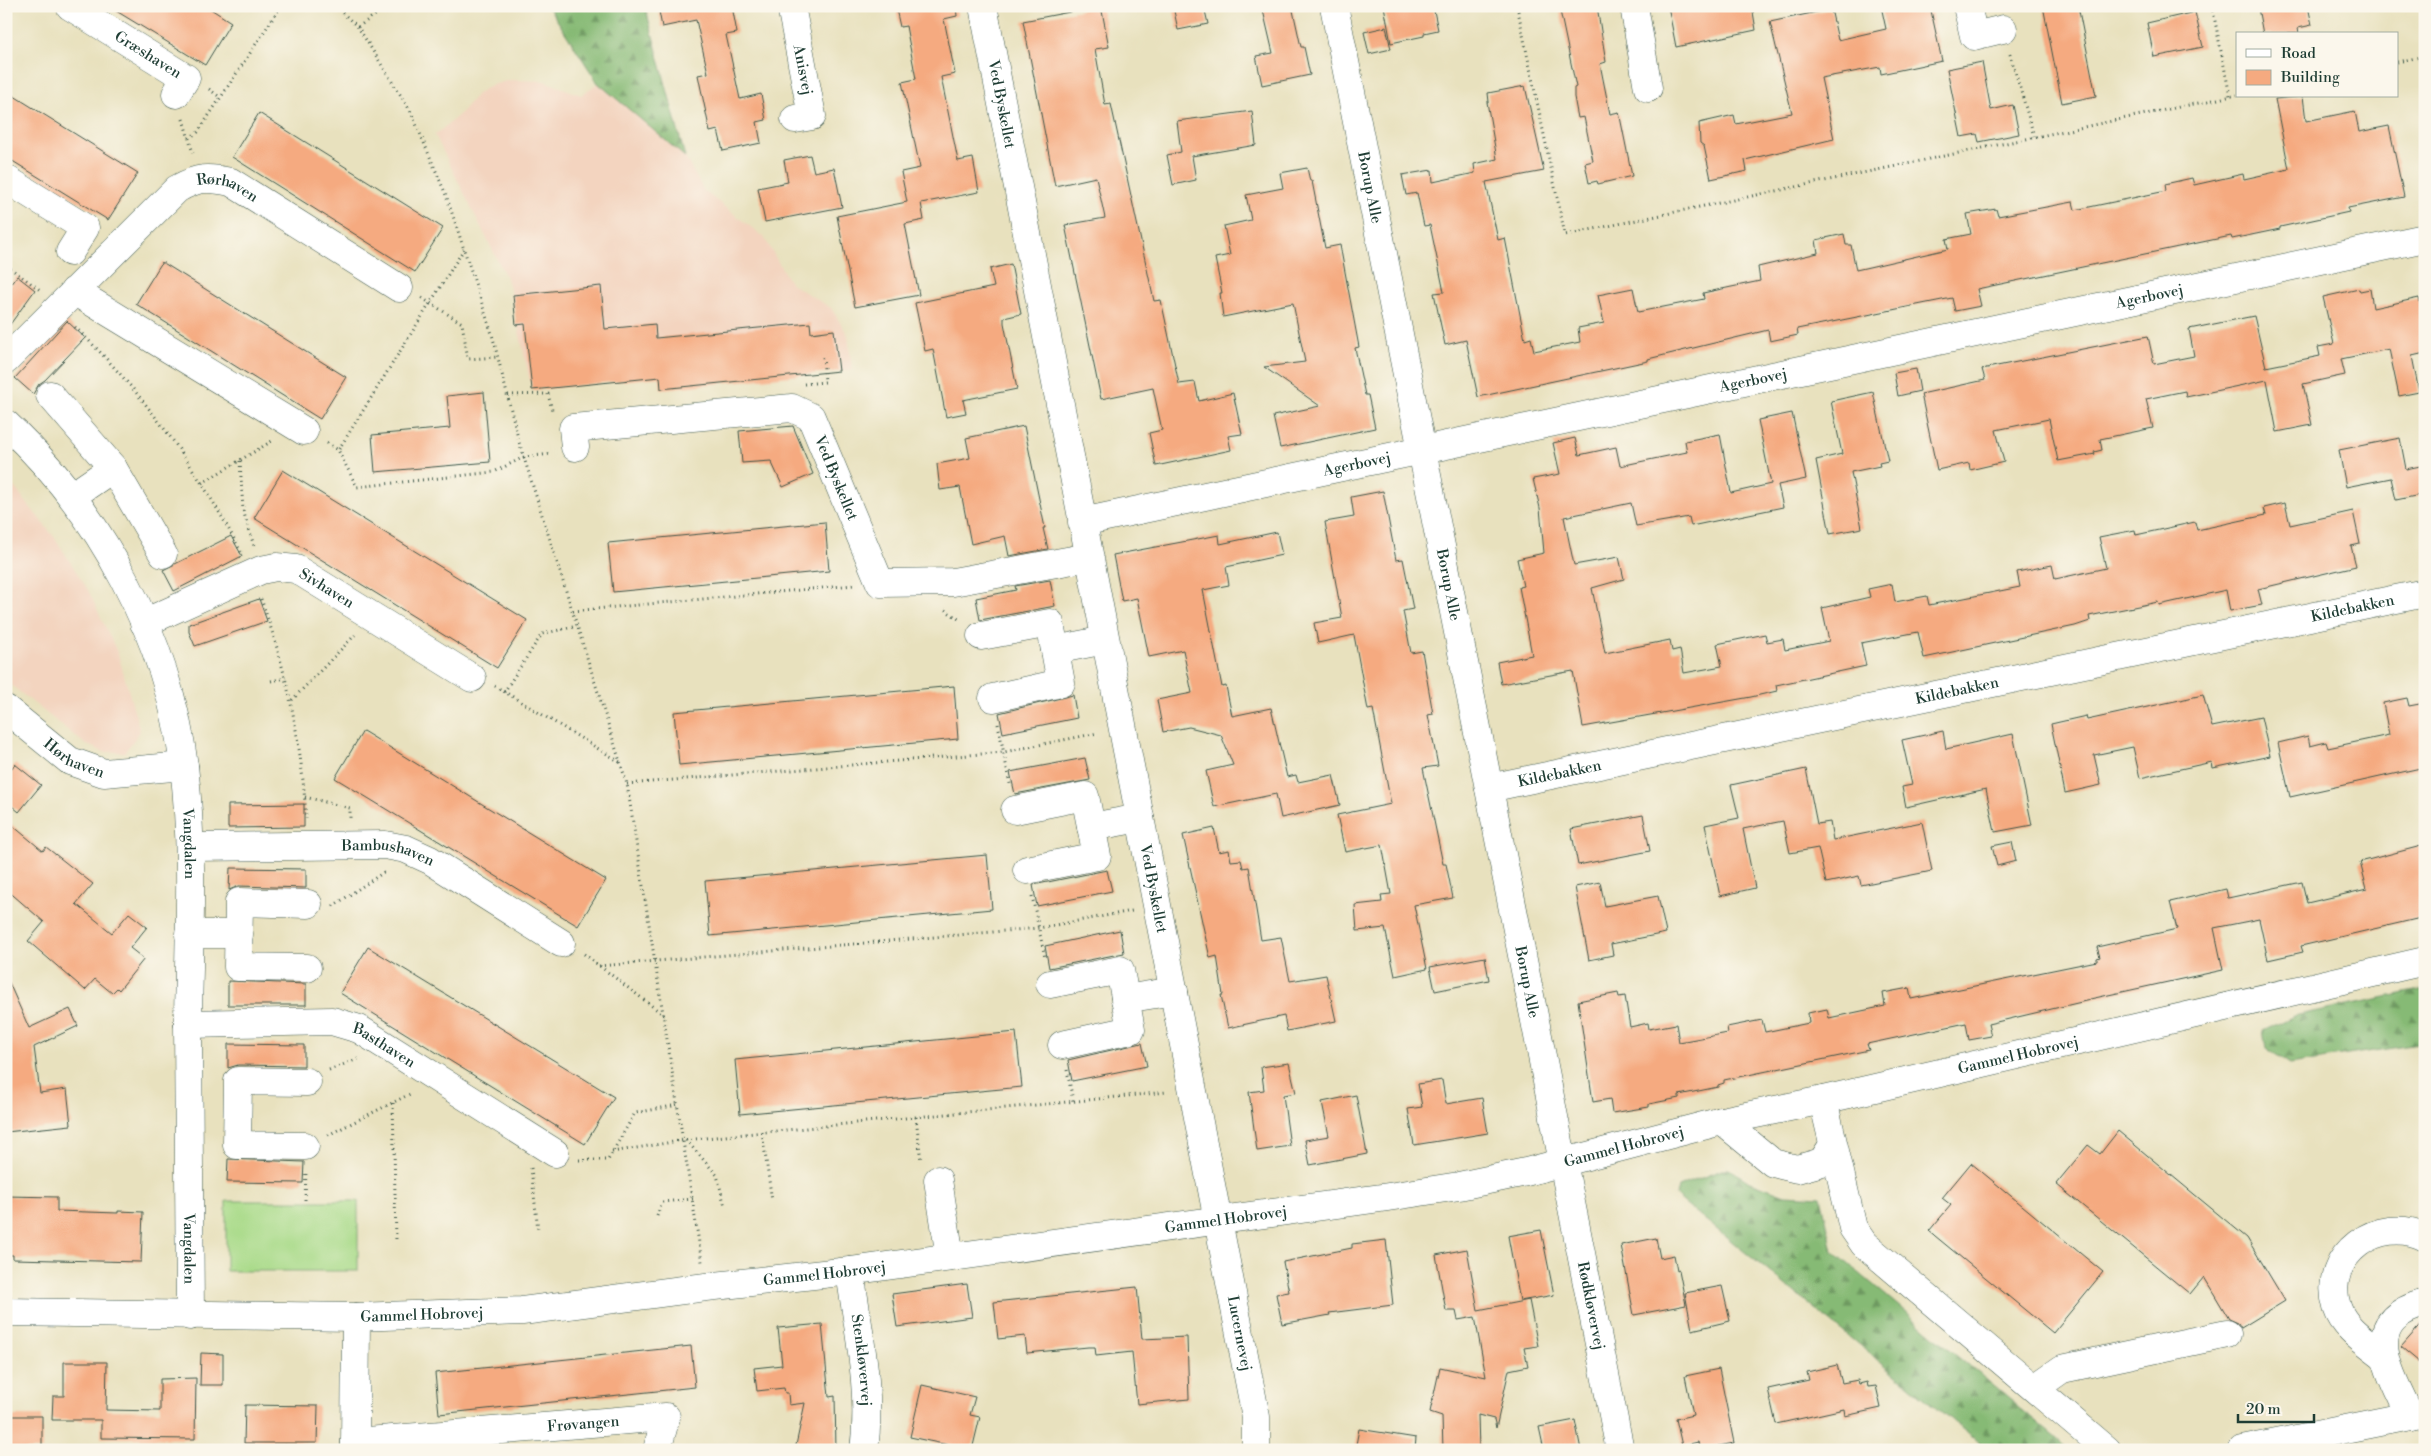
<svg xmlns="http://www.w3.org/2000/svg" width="2431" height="1456" viewBox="0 0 2431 1456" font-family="'Libre Bodoni',serif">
<defs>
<pattern id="forest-firs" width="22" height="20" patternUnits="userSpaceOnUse" patternTransform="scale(1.25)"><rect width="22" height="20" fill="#86ba74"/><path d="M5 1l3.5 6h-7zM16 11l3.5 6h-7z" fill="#6d9860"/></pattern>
</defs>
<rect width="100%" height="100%" fill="#fbf7ec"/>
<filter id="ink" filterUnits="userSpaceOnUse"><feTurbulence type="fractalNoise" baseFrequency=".02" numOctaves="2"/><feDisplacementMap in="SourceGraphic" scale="10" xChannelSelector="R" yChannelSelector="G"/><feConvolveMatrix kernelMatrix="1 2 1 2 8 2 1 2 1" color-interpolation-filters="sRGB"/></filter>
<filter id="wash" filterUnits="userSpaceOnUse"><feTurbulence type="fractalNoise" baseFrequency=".0096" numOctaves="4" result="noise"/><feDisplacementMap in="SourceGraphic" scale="20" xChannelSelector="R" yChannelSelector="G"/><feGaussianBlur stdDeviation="1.12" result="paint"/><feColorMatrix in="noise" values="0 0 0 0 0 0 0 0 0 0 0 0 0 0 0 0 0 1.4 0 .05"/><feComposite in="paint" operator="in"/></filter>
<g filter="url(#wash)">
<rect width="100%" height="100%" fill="#e8e1be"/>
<path fill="#f3d4bf" d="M510,80L544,81L581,95L598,83L685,157L704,191L764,237L790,283L831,308L848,335L852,370L661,389L660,377L532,390L508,281L435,135L459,115L477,94L489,86Z
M6,477L55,538L88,590L118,654L140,731L125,752H104L85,744L6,681Z"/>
<path fill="url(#forest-firs)" stroke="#527c54" d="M548,6H645L685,157L598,83Z
M2425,989V1043L2290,1064L2266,1048L2263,1031L2294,1016Z
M1727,1168L1748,1181L1785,1195L1821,1197L1833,1251L2070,1450H1988L1676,1196L1678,1187Z"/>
<path fill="#a8da88" stroke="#648c5e" d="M226,1201H358V1271H226Z"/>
<g id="blocks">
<path fill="#f5aa80" d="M108,6H206L231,22L205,65Z
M658,6H732L737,33L726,35L740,99L761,94L766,120L757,122L761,143L723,151L718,130L710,132L698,75L708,73L696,20L662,27Z
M903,6H956L957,16L944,19L955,74L941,77L958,161L973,158L979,192L921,203L924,220L905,224L919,295L855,307L837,216L907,202L901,172L920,168L902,82L916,79L906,26L900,27L896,9Z
M1101,6L1109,47L1095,49L1105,105L1111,104L1154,301L1161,300L1179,384L1195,382L1199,401L1233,393L1242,434L1228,436L1231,450L1156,466L1149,433L1162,430L1153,388L1101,399L1065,225L1105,218L1096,177L1055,186L1023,21Z
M1173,6H1204L1208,24L1178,30Z
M1262,6H1292L1301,47H1304L1310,75L1262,85L1256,56L1273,53Z
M1384,6H1433L1438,30L1424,33V36L1391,43Z
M1559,6H1597L1606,62L1600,64L1610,114L1619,112L1632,176L1598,184L1597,181L1589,183L1585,163L1593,161L1584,117L1578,118L1574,97V88L1576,87Z
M1668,6H1752L1756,30L1676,47Z
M1881,6H1930L1942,61L1881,74L1880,67L1821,78L1834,139L1745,160L1747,171L1711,179L1704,146L1700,143L1699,123L1734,115L1736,124L1792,113L1770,22L1831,9L1838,40L1886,29Z
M2043,6H2078L2096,96L2062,103Z
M2269,6H2308L2312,25L2298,28L2299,34H2263L2258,8Z
M2195,12L2203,47L2154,57L2147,23Z
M1386,27L1391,49L1369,54L1364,32Z
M1982,62L1991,110L2013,105L2019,134L1979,142L1977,134L1961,137L1947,69Z
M1525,86L1544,171L1486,182L1498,240L1505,238L1525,340L1531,338L1534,351L1580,342L1578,328L1604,323L1598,295L1633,288L1638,312L1704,299L1703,293L1760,281L1758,267L1818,253L1816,240L1844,234L1846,245H1851L1856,270L1948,249L1946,239L1971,234L1967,214L1996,209L1998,216L2073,202L2075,210L2166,191L2165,184L2192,178L2194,185L2243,174L2244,179L2289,169L2275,99L2303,96L2306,121L2355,111L2359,132L2389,126L2404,197L2348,208L2349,212L2280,227V229L2232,239L2231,236L1977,289L1981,306L1955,311L1952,298L1797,329L1798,335L1770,341L1768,330L1648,359V361L1478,397L1466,340L1445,345L1434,293L1444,292L1430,225L1424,226L1417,193L1406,195L1402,175L1432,170L1433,182L1475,173L1474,164L1497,159L1487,102H1489L1488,93Z
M6,91L138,173L108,220L6,157Z
M1252,111L1256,145L1192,156L1196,180L1173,185L1167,155L1181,152L1177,121Z
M259,113L443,228L415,272L232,157Z
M810,155L814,172L834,168L842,207L765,222L758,188L788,182L784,160Z
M1307,168L1310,181H1312L1325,248L1340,245L1359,347L1355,348L1365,395H1368L1375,428L1280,448L1273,416L1320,406L1264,367L1305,362L1293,303L1223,317L1220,293H1222L1215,258L1230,255L1224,226L1251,220L1246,195L1283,188L1280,173Z
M162,262L346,377L320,419L136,304Z
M1011,264L1021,314L1004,318V323L1017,389L963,400L966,413L946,417L933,349L925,351L915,303L994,287L990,269Z
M17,276L35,290L6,330V290Z
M601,286L605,329L655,324L656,338L810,323L811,333L834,330L839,371L661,389L660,377L532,390L525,324L516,325L513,295Z
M2359,289L2360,291L2370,289L2373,308L2419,298L2425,324V353L2412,356L2419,392L2399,396L2389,349L2341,359L2345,375L2303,384L2312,425L2277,432L2267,380L2186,397L2185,391L2146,399L2153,428L2100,439L2102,450L2094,452L2095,454L2058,461L2049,419L1996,430L2004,462L1970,470L1969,463L1937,470L1921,394L1985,380L1982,369L2148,336L2154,364L2194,356L2189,329L2254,316L2266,367L2320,356L2318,347L2334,344L2323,297Z
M67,321L85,338L45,380L39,384L33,394L15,378Z
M1916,369L1920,391L1898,396L1894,373Z
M484,392L490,462L375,472L372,435L450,428L447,396Z
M1873,392L1888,461L1879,463L1880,466L1851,472L1862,528L1830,534L1816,460L1842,454L1831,401Z
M1792,413L1806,479L1778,485L1783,507L1691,526L1689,517L1636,526L1631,503L1564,517L1574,565L1619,557L1624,579L1592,588L1605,653L1670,640L1672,651L1680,649L1684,673L1722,666L1717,644L1765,634L1767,642L1783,639L1785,650L1829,641L1822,608L1870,597L1868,589L1892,584L1895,602L1927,596L1929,605L2020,587L2017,572L2052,565L2055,579L2106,568L2099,537L2135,530L2136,535L2195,522L2197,530L2266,515L2264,508L2285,503L2290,525L2353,511L2360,544L2351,546L2356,566L2258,589L2262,605L2230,611L2226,590L2159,605L2158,602L2089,616L2090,621L2075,626L1924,658L1918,632L1861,643L1866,666L1776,685L1777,691L1751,697L1583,727L1573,671L1501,684L1497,662L1532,655L1519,587L1523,586L1517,559L1544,553L1540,508L1533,479L1560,474L1553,443L1575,438L1579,455L1616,447L1620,466L1687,452L1685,441L1720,434L1731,493L1771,484L1758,420Z
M793,426L813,474L783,487L771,461L742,463L739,431Z
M1024,426L1045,528H1043L1048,549L1009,556L1005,536L971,544L960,487L940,490L937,464L970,458L966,438Z
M2400,438L2406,469L2425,465V494L2396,500L2391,478L2346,487L2339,450Z
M283,470L527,620L497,668L254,518Z
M1383,491L1396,560L1403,559L1413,609L1403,611L1411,653L1422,651L1433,714L1428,715L1438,766L1423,768L1443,864H1446L1453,898L1414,905L1427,969L1395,976L1385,928L1357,931L1355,905L1382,902L1381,895L1391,894L1382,845L1345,852L1337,815L1391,804L1373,709L1368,710L1354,635L1318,643L1314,623L1342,618L1325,522L1354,517L1351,497Z
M825,522L829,571L613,592L608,543Z
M1277,532L1282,555L1226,567L1229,585L1203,590L1222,687L1226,686L1232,716L1271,708L1287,777L1296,775L1298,782L1333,775L1340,805L1281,818L1276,794L1214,807L1206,771L1233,765L1221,735L1189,727L1163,732L1157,700L1192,693L1183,650L1149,657L1137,598L1122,601L1113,555L1219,535L1220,544Z
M231,536L242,556L174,591L163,570Z
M1050,580L1055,606L980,620L976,598L1016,590L1015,586Z
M259,599L267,621L195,646L189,632V624Z
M954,686L958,739L679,765L674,712Z
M1073,695L1077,718L1003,733L999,713Z
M2203,695L2212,727L2261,717L2270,756L2213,768L2212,762L2140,778L2133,747L2094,755L2101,785L2065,793L2051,724L2086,716L2087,720Z
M2407,698L2409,706L2425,703V767L2290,797L2278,743L2308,736L2310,746L2326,742L2328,748L2389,735L2383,703Z
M363,731L606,880L578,926L335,778Z
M1943,731L1946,749L2013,734L2032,825L1995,832L1986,789L1906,807L1902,787L1912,785L1902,740Z
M1085,758L1090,780L1015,794L1010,772Z
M15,764L41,785L19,812L6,801V775Z
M1806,769L1817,824L1830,822L1833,840L1922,822L1932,871L1861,885L1859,876L1826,883L1818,848L1790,853L1783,821L1743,829L1755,888L1720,896L1705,825L1739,818L1731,785Z
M304,804V827L228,828V805Z
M1643,815L1650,851L1578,865L1571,829Z
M6,820L43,851L46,847L93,884L76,904L112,933L129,913L147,927L130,948L144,959L119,990L117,988L112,993L95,979L85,990L28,941L44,922L6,889Z
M1214,828L1219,852L1229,850L1231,861L1241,860L1243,868L1249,867L1261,940L1281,937L1290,981L1326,975L1336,1021L1287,1031L1284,1016L1228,1028L1221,995H1223L1217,956L1210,958L1183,835Z
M2012,842L2016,861L1997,866L1992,846Z
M2425,845V917L2301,946L2303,952L2268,960L2259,919L2214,928L2223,970L2090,999V1000L1988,1024L1991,1036L1969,1040L1966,1023L1867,1044L1869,1050L1724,1080V1083L1718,1085V1087L1679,1095V1098L1649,1104V1107L1612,1113L1610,1099L1593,1102L1578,1001L1618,993L1619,997L1625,996L1630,1027L1648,1023L1649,1029L1676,1024L1679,1042L1728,1033L1727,1027L1762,1020L1765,1032L1809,1023L1808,1013L1827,1009L1829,1018L1885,1006L1883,993L1909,988L1911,999L2097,961V958L2100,957L2097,947L2177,929L2170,902L2226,889L2228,898L2302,882L2307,903L2367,889L2360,862Z
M987,855L992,909L710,936L705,881Z
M230,868L306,869V888L239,886L229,890Z
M1107,870L1112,891L1037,906L1033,885Z
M1600,882L1605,906L1658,896L1666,933L1611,944L1613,955L1589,960L1575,887Z
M1120,930L1124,953L1049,968L1045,946Z
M368,947L614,1097L585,1144L340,993Z
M1485,957L1489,980L1435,991L1430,967Z
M6,976L29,1028L70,1009L78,1026L34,1047L40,1093L67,1089L71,1125L6,1132Z
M228,981L306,984V1005H228Z
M1016,1032L1022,1087L740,1114L735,1060Z
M1142,1043L1147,1066L1072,1081L1068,1060Z
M228,1044L304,1045V1066L238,1065L228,1068Z
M1289,1063L1296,1093L1283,1095L1290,1146L1257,1151L1249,1092L1264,1090L1261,1067Z
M1442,1080L1446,1104L1482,1098L1488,1133L1414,1145L1408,1109L1422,1107L1418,1084Z
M1356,1095L1367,1154L1310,1165L1305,1140L1329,1136L1322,1102Z
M2118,1131L2247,1238L2285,1301L2241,1328L2238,1323L2229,1319L2204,1277L2190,1294L2056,1184L2088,1145L2100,1154Z
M228,1159L304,1162L303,1183L227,1182Z
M1971,1163L2103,1272L2053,1333L1929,1231L1951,1205L1942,1198Z
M6,1196L57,1197V1211L118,1213V1211L143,1212L141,1262L13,1259V1255H6Z
M1541,1230L1554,1295L1520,1301L1508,1236Z
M1656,1238L1660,1258L1674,1255L1677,1271L1679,1270L1686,1305L1634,1315L1621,1245Z
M1386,1240L1393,1305L1329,1313L1330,1315L1282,1324L1276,1294L1289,1292L1283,1262L1352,1248V1244Z
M1467,1249L1478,1310L1529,1300L1538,1346L1524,1348L1528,1366L1509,1370L1496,1428L1494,1419L1478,1415L1479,1450H1443L1442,1416L1430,1412L1440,1367L1486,1377L1475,1317L1458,1320L1456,1311H1446L1436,1255Z
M967,1284L972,1317L897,1327L892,1294Z
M1722,1286L1730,1321L1692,1330L1685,1293Z
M1137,1287L1142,1339L1187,1337L1189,1399L1137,1404L1132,1352L1096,1356L1095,1347H1088L1027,1353L1025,1336L998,1339L994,1302Z
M2425,1320V1367L2401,1347Z
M822,1324L829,1397L835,1396L836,1450H795L805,1403L789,1405L788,1393H785L784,1388L757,1391L754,1368L782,1365L778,1328Z
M691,1346L695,1387L439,1414L435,1373Z
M201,1353L223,1354V1385H200Z
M64,1362H107L106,1410L160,1411V1379L196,1378L195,1439L101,1438V1420H52L53,1396H64Z
M1837,1365L1842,1383L1858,1380L1859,1384L1867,1382L1868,1387L1876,1386L1881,1408L1845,1416L1844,1409L1776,1424L1768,1389L1809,1380L1807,1372Z
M1719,1369L1734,1443L1719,1446L1720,1450H1700L1698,1442L1682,1446L1676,1419L1693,1415L1685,1376Z
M922,1385L975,1397L970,1415L980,1417L972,1450L910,1437Z
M245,1405L318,1406L317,1443H244Z
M9,1416H42V1450H9Z
M1575,1420L1581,1450H1544L1539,1427Z
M1359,1429L1416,1438L1415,1450H1355Z"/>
</g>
</g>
<g filter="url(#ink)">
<use href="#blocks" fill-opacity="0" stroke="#3d5649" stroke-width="1"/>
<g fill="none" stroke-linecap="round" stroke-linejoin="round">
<g stroke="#3d5649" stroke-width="29">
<g id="minor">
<path id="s1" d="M70,6L186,78L176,94"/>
<path id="s2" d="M791,6L812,116L795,119"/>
<path id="s3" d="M983,6L1256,1417V1450"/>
<path id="s4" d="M1334,6L1620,1450"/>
<path d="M1634,6L1648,88"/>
<path d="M1967,6L1974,36L2003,29"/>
<path d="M6,179L85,228L70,252"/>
<path d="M74,291L304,431"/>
<path id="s5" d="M6,360L177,189C198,177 208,177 231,182L399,288"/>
<path d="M50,395L113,468L163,554"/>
<path id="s6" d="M6,424C100,511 168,638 184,766C194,851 189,937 188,1022C188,1120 189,1218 190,1316"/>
<path id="s7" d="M575,447L573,428L792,408L811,417L880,583L953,582L1089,557"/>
<path d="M72,496L113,468"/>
<path id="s8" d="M1082,522L2425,238"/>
<path id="s9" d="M144,623L261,570L276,567L296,569L472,678"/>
<path d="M981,636L1050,623L1061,683L993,698"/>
<path d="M1055,650L1105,640"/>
<path id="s10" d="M6,709L70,761L104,773L184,766"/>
<path id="s11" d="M1489,788L2425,593"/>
<path d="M1015,810L1085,796L1097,856L1027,870"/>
<path d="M1091,827L1140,818"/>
<path id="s12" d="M190,847L385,845L406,849L430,860L561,943"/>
<path d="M189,934H239"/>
<path d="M307,968L238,967L239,902L308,904"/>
<path d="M1050,984L1120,970L1131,1030L1062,1045"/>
<path d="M1125,999L1174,991"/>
<path id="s13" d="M188,1024L332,1021L359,1029L555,1153"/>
<path d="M1823,1100L1853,1228L1864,1244L2107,1450"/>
<path d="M1722,1121L1773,1163L1797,1169L1822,1162L1833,1145"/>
<path d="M305,1146L237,1145L238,1081L307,1082"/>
<path d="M938,1180L950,1257"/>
<path id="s14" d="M850,1271C858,1330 872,1391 864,1450"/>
<path id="s15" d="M6,1312L356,1317L522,1311L706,1287L850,1271L1388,1197L1459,1186L1526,1172L1722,1121L1823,1100L2425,961"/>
<path d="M2384,1356C2367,1342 2344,1329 2337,1307C2321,1255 2379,1214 2425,1237"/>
<path d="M2035,1388L2062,1369L2227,1334"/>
<path d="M2410,1416C2391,1373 2356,1321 2425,1303"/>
<path id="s16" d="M355,1442L666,1417L657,1450"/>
<path d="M355,1450L356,1317"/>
<path d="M2242,1450L2425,1413"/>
</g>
</g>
<path stroke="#3d5649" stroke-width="3" stroke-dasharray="1 4" stroke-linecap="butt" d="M335,6L358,27L411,112L446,195L492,334L519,442L627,784L702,1262
M1517,6L1565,235L2237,95
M2212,6L2230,96
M358,27L388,6
M2010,54L2034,136
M2397,62L2425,56
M209,89L221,98
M183,119L193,153
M189,138L198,132L281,6
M6,265L40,290
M422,298L462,323L468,359L498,357
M75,327C142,391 198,469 241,552
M804,384L825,382L823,356
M508,395L548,394L552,410H554
M327,443L338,450L357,487L494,472L524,457L551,454
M339,449L464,249
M240,461L243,510L254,546
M202,483L272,441
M261,599C287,671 302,743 306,819
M945,610L960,620
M573,611L854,585
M271,681L286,678
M495,686L620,762
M504,692L542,634L577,626
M292,700L355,635
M998,724L1010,784
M627,784L1004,752L1098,733
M305,797L350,808V818
M1032,896L1045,958
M333,906L384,872
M584,954L665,1016
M599,966L1039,928L1132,911
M329,1070L358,1059
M1067,1070L1073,1101
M393,1103L396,1240
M916,1117L921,1161
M762,1132L772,1201
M328,1135L412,1093
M686,1140L717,1175L725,1207
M612,1152L685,1140L1167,1092
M579,1160H608L635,1113L678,1105
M531,1168L538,1230
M305,1200L306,1171
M657,1216L662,1202L693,1199"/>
<use href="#minor" stroke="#fff" stroke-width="28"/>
</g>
</g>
<g text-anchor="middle" stroke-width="5" stroke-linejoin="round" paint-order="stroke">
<g font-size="15" fill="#1f3d34" stroke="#fbf7ec">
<text dy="5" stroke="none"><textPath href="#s1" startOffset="92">Græshaven</textPath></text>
<text dy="5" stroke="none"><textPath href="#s2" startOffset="65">Anisvej</textPath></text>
<text dy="5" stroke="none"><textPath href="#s3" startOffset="100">Ved Byskellet</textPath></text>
<text dy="5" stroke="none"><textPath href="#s4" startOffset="185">Borup Alle</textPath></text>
<text dy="5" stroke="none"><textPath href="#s5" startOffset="296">Rørhaven</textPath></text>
<text dy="5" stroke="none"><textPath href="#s8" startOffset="1091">Agerbovej</textPath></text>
<text dy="5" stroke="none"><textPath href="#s8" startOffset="686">Agerbovej</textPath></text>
<text dy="5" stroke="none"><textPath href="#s8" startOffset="281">Agerbovej</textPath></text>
<text dy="5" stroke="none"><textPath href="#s7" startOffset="326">Ved Byskellet</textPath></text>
<text dy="5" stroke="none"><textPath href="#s4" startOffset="590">Borup Alle</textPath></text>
<text dy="5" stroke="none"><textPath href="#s9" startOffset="200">Sivhaven</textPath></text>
<text dy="5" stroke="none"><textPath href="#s11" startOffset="882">Kildebakken</textPath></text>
<text dy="5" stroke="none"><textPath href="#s11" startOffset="478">Kildebakken</textPath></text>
<text dy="5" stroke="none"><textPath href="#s10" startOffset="85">Hørhaven</textPath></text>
<text dy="5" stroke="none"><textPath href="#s11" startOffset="72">Kildebakken</textPath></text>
<text dy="5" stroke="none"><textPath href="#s6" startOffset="471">Vangdalen</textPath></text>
<text dy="5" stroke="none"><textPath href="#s12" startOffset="199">Bambushaven</textPath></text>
<text dy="5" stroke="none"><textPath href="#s3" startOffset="899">Ved Byskellet</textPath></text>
<text dy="5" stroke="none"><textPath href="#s4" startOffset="995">Borup Alle</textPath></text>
<text dy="5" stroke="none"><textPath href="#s13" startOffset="202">Basthaven</textPath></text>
<text dy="5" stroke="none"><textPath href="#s15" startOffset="2036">Gammel Hobrovej</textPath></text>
<text dy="5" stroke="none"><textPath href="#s15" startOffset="1631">Gammel Hobrovej</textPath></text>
<text dy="5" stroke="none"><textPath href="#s15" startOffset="1226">Gammel Hobrovej</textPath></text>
<text dy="5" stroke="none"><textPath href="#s6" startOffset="876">Vangdalen</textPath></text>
<text dy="5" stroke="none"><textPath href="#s15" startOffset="821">Gammel Hobrovej</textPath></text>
<text dy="5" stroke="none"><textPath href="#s4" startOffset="1325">Rødkløvervej</textPath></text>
<text dy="5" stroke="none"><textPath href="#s15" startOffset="416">Gammel Hobrovej</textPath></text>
<text dy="5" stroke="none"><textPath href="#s3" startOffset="1352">Lucernevej</textPath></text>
<text dy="5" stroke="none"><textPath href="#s14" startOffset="90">Stenkløvervej</textPath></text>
<text dy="5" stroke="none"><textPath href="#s16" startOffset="229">Frøvangen</textPath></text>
</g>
</g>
<rect width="2431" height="1456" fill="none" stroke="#fbf7ec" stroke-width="25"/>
<rect x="2236" y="32" width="162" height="65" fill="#fbf7ec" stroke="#a3ada2"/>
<rect x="2246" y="49" width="25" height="8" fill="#ffffff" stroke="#a3ada2"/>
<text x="2281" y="58" font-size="15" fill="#1f3d34">Road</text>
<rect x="2246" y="70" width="25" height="15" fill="#f5aa80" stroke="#a3ada2"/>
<text x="2281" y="82" font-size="15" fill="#1f3d34">Building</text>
<path d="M2238 1414v8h76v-8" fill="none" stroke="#1f3d34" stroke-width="2.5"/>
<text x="2246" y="1414" font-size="15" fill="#1f3d34" stroke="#fbf7ec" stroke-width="4" paint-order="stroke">20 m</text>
</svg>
